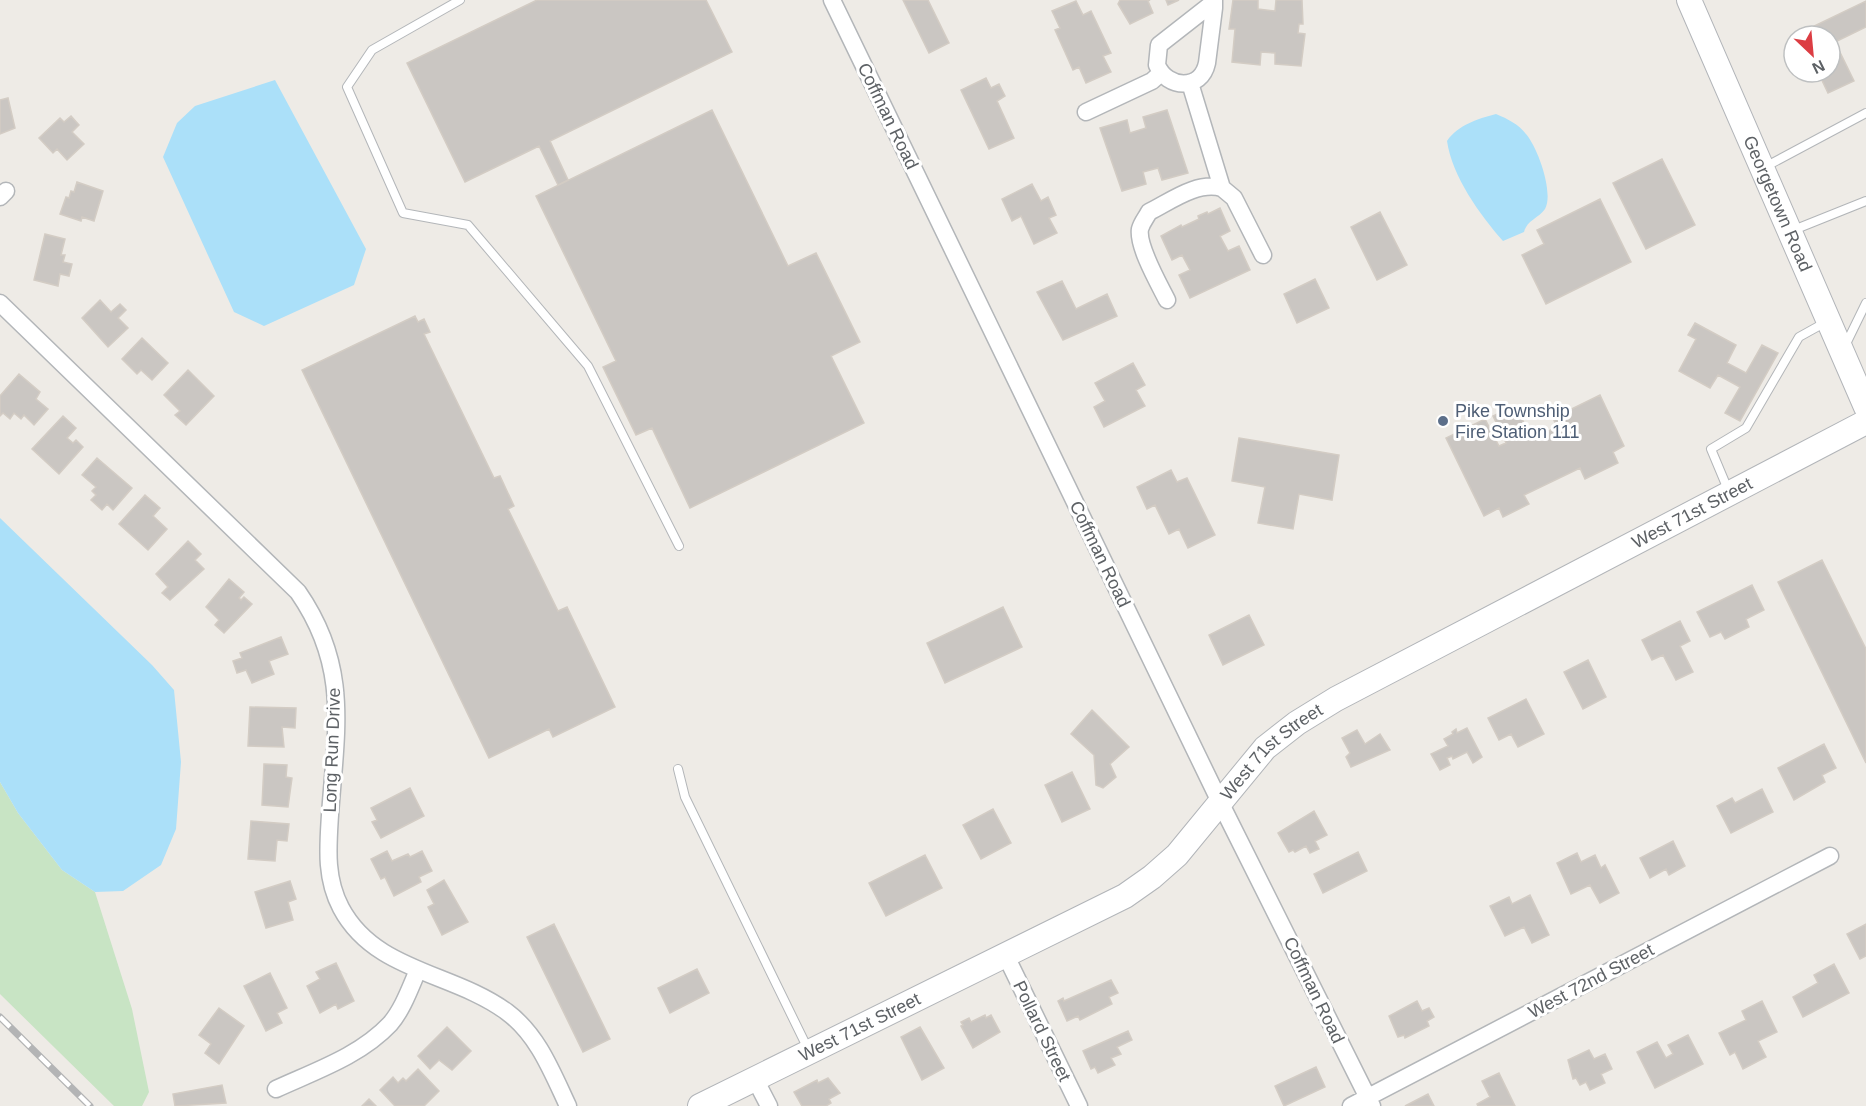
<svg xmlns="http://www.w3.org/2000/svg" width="1866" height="1106" viewBox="0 0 1866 1106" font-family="Arial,sans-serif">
<rect width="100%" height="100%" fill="#eeebe6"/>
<path fill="#c8e4c4" d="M0,782L18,813L62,870L95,892L132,1009L149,1092L142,1106H114L0,994Z"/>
<path fill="#abe0f9" d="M275,80L366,249L354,285L264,326L234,312L163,157L177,123L195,106Z
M1496,114C1508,119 1518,124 1526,134C1538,148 1554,193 1545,209C1539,218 1527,220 1524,232L1503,241C1480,215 1452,176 1447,141C1458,125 1477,119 1496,114Z
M0,518L152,665L174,690L181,762L176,829L161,865L123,891L95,892L62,870L18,813L0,782Z"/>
<path fill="#cac6c2" stroke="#d3ccc4" stroke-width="1.5" d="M537,0H706L732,52L550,141L568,180L558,185L539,146L465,182L407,63Z
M903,0H928L949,43L929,53Z
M1120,0H1150L1148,1L1153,13L1130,24L1118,4Z
M1166,0H1179L1168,5Z
M1233,0H1258V9L1275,11L1276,0H1302L1303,24H1299L1298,33L1305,34L1301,66L1275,64V53L1261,52L1260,65L1232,62L1235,29H1229Z
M1076,1L1083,15L1091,11L1111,53L1103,56L1111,72L1086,83L1079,67L1073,70L1055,30L1060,28L1052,11Z
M1866,1V27L1835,42L1854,81L1828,93L1818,72H1830V36H1801L1800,33Z
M986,78L991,88L999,84L1005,96L997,101L1014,138L989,149L961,90Z
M8,98L15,128L0,134V100Z
M712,110L788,266L816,253L860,342L831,356L864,423L690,508L652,428L636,435L603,367L616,361L536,196Z
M1167,110L1188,173L1162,180L1158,168L1143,172L1146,184L1122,191L1100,128L1127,120L1130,133L1146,128L1143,117Z
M71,116L79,125L72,132L84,144L67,160L57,149L53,153L39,138L60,118L64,122Z
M1662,159L1695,225L1646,249L1613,183Z
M77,182L103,191L94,221L82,217L81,221L60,214L66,197L69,198L71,191L74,192Z
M1032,184L1041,201L1048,197L1056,215L1049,218L1057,233L1034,244L1021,216L1012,221L1002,199Z
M1600,199L1631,262L1546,304L1522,255L1544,244L1537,230Z
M1220,208L1230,231L1220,236L1228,251L1239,246L1250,270L1190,298L1179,275L1190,270L1182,255L1172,260L1161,236L1181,225L1182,227L1199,219L1198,216L1207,212L1208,214Z
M1380,212L1407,265L1377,280L1351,227Z
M45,234L65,239L61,255H65L63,262L72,264L69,276L60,274L58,286L34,280Z
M1315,279L1329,308L1297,323L1284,294Z
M1062,281L1076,309L1107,294L1117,316L1063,340L1037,292Z
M100,300L111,312L120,304L126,310L118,318L128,328L108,347L82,318Z
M415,316L418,322L424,319L430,332L424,334L494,478L500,476L514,506L508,509L558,611L567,607L615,707L553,737L549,729L489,758L302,370Z
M1695,323L1736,345L1727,363L1746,373L1762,345L1778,353L1740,421L1725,413L1740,387L1718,375L1710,388L1679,371L1696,339L1688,335Z
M142,338L168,363L152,380L141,370L137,374L122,359Z
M1133,363L1145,385L1136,390L1145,406L1104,427L1094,407L1105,401L1095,383Z
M188,370L214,396L186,425L175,415L180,411L164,395Z
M19,374L40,392L36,399L48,409L34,425L24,415L21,419L14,413L10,419L3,413L0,416V396Z
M1600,395L1624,446L1613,452L1618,463L1585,479L1580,468L1524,495L1529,504L1503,517L1499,508L1484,516L1446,438L1485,419L1499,446L1506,443L1493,416L1515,405L1532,439L1557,427L1553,418Z
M63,416L76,428L67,438L73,443L76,440L83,447L59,474L32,449Z
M1239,438L1339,455L1332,500L1299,494L1293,529L1258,523L1265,487L1232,481Z
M97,458L132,488L113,510L107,504L102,510L91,500L96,495L92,491L96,487L82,475Z
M1171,470L1177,482L1187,478L1215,535L1188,548L1179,529L1169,534L1155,505L1147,509L1137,487Z
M145,495L160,508L153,516L167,529L148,550L119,524Z
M188,541L201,554L195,560L204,569L170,600L162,593L168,587L156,574Z
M1822,560L1866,649V763L1778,582Z
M229,579L244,592L239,598L241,600L244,597L252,604L224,633L215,625L219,620L206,607Z
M1752,585L1764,610L1746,619L1749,627L1725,639L1721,632L1710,637L1697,612Z
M1003,607L1022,647L945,683L927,643Z
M1249,615L1264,645L1223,665L1209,635Z
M1680,621L1690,641L1680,646L1693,672L1676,680L1663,655L1652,660L1642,640Z
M281,637L288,654L269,661L274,674L252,683L246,670L237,673L233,661L242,658L240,653Z
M1588,660L1606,697L1583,709L1564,672Z
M1526,699L1544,734L1518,747L1511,734L1499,740L1488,718Z
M250,707L296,708L295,728L282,727L284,747L248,746Z
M1092,710L1129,747L1110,764L1116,777L1103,788L1096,785L1094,755L1071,734Z
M1467,728L1482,757L1473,763L1467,752L1453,759L1452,756L1447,758L1450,765L1440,770L1431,754L1448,746L1444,739L1453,734L1452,732L1456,729L1457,733Z
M1357,730L1365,744L1380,734L1390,750L1351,767L1346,757L1350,753L1342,738Z
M1824,744L1836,768L1822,775L1825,782L1794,800L1778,768Z
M264,764L287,765L286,777L292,778L288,807L262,805Z
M1072,772L1090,809L1062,822L1045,785Z
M410,788L424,816L381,838L372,822L377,820L371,808Z
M1762,789L1773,812L1731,833L1717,806L1732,798L1735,803Z
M993,809L1011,843L981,859L963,825Z
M1314,811L1327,835L1315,841L1319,849L1310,853L1306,846L1295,852L1293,850L1289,852L1278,833Z
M251,821L289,824L287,841L277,840L275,861L248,859Z
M1673,841L1685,866L1669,875L1666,869L1650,878L1640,858Z
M387,851L392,861L408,854L410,857L422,851L432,871L419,877L421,882L394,896L385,877L381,879L371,859Z
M1358,852L1367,871L1323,893L1314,874Z
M1577,853L1581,862L1595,855L1601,868L1605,865L1619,893L1600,903L1590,885L1571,894L1557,863Z
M925,855L942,888L886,916L869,883Z
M444,880L468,922L442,935L428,907L434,904L427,890Z
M290,881L296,899L288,902L293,920L266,928L255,892Z
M1530,895L1549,935L1532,943L1524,927L1505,936L1490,906L1509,897L1512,904Z
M554,924L610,1039L583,1052L527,937Z
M1866,924V956L1860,959L1847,934Z
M336,963L354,1001L338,1009L336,1004L320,1013L307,986L320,979L316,972Z
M1834,964L1849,993L1803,1017L1793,997L1818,983L1814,975Z
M697,969L709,993L670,1013L658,988Z
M270,973L287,1008L277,1013L282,1023L266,1031L244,986Z
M1111,980L1118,993L1109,997L1112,1004L1080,1020L1078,1016L1067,1021L1058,1001L1063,998L1064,1001Z
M1417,1001L1422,1011L1429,1008L1434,1017L1427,1021L1429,1026L1405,1038L1404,1035L1398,1037L1389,1016Z
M1762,1001L1777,1032L1758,1041L1766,1057L1743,1069L1735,1052L1730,1055L1719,1033L1746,1020L1742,1011Z
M219,1008L244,1026L219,1064L205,1053L211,1044L199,1035Z
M985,1015L986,1018L991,1015L1000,1032L973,1048L961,1026L963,1025L961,1022L969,1018L971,1022Z
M447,1027L471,1051L452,1070L439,1060L430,1069L418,1056Z
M920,1027L944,1068L922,1080L901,1037Z
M1128,1031L1132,1040L1117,1047L1121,1054L1111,1058L1115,1065L1098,1073L1095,1067L1091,1069L1083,1051Z
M1688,1035L1703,1064L1655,1088L1637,1052L1657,1042L1666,1058L1673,1054L1668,1045Z
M1589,1050L1594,1059L1605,1054L1612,1069L1601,1074L1605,1083L1590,1090L1586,1082L1580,1085L1576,1078L1573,1079L1568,1060Z
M1316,1067L1325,1087L1284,1106L1275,1086Z
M418,1069L439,1091L424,1106H395L380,1090L393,1077L398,1083L403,1078L406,1081Z
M1499,1073L1515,1106H1478L1477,1104L1490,1097L1482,1081Z
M828,1078L840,1093L829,1099L831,1103L826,1106H802L794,1092L817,1080L818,1083Z
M222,1085L226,1103L175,1106L173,1094Z
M1428,1094L1434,1106H1405Z
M369,1099L376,1106H362Z"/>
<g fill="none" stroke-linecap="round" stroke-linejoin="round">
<g stroke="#b3b6b9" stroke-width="10">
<path id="service" d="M460,0L372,50L347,87L403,213L468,225L588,366L679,546
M1763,168L1866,113
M1791,231L1866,201
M1844,348L1866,303
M1729,492L1711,449L1746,428L1799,337L1826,322
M678,769L685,797L808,1049"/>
</g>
<g stroke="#b3b6b9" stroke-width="19">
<path id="minor" d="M832,0L1220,802L1372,1106
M1214,0V8L1207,63C1201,91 1167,89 1157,65L1159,45L1214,2
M1190,83L1222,188L1234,198L1263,255
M1086,112L1152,81L1161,73
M0,197L6,191
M1167,300C1159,284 1137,246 1140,229C1142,222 1146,218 1149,212C1171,201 1197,181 1222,188
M0,303L298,592C350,667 336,729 330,815C328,847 325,878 341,908C375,972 453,972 507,1012C538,1035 552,1072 568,1106
M1006,956L1079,1106
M755,1079L769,1106
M276,1089C315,1071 360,1056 390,1024C403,1009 410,988 418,970
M1351,1106L1830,856"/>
</g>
<g stroke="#b2b5b9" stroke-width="26">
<g id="secondary">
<path id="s1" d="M1689,0L1866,407"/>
<path id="s2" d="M700,1106L1125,896L1152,877L1177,855L1265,748L1297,723L1336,699L1866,422"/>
</g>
</g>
<use href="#service" stroke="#fff" stroke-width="8"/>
<use href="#minor" stroke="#fff" stroke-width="16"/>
<use href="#secondary" stroke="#fff" stroke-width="24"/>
<g stroke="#b3b4b5" stroke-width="7">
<path id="rail" d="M0,1017L90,1106"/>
</g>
<use href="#rail" stroke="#fff" stroke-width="4.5" stroke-dasharray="14" stroke-linecap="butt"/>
</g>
<circle fill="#5c6f8a" stroke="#fff" stroke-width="2" cx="1443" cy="421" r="6"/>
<g text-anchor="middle" stroke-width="6" stroke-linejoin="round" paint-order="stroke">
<g font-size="18" fill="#5d6165" stroke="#fff">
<text transform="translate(888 116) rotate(64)" y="6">Coffman Road</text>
<text dy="6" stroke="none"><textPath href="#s1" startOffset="222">Georgetown Road</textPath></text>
<text dy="6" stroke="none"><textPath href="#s2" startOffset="1167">West 71st Street</textPath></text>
<text transform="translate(1100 554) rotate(64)" y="6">Coffman Road</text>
<text transform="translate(332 750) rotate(-88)" y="6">Long Run Drive</text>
<text dy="6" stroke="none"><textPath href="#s2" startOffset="681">West 71st Street</textPath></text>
<text transform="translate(1591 981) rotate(-28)" y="6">West 72nd Street</text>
<text transform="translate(1314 990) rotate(64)" y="6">Coffman Road</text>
<text dy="6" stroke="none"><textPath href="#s2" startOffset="178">West 71st Street</textPath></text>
<text transform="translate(1042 1031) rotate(64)" y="6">Pollard Street</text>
</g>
<g font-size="18" fill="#4e5e75" stroke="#fff" text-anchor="start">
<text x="1455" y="417">Pike Township<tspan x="1455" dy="21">Fire Station 111</tspan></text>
</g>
</g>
<g transform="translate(1812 54) rotate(154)"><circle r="28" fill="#ffffff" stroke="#bec0c1" stroke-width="1.5"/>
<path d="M0-4.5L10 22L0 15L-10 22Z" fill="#dc3d43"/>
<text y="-9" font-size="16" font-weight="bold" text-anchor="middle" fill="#5d6165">N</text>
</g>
</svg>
